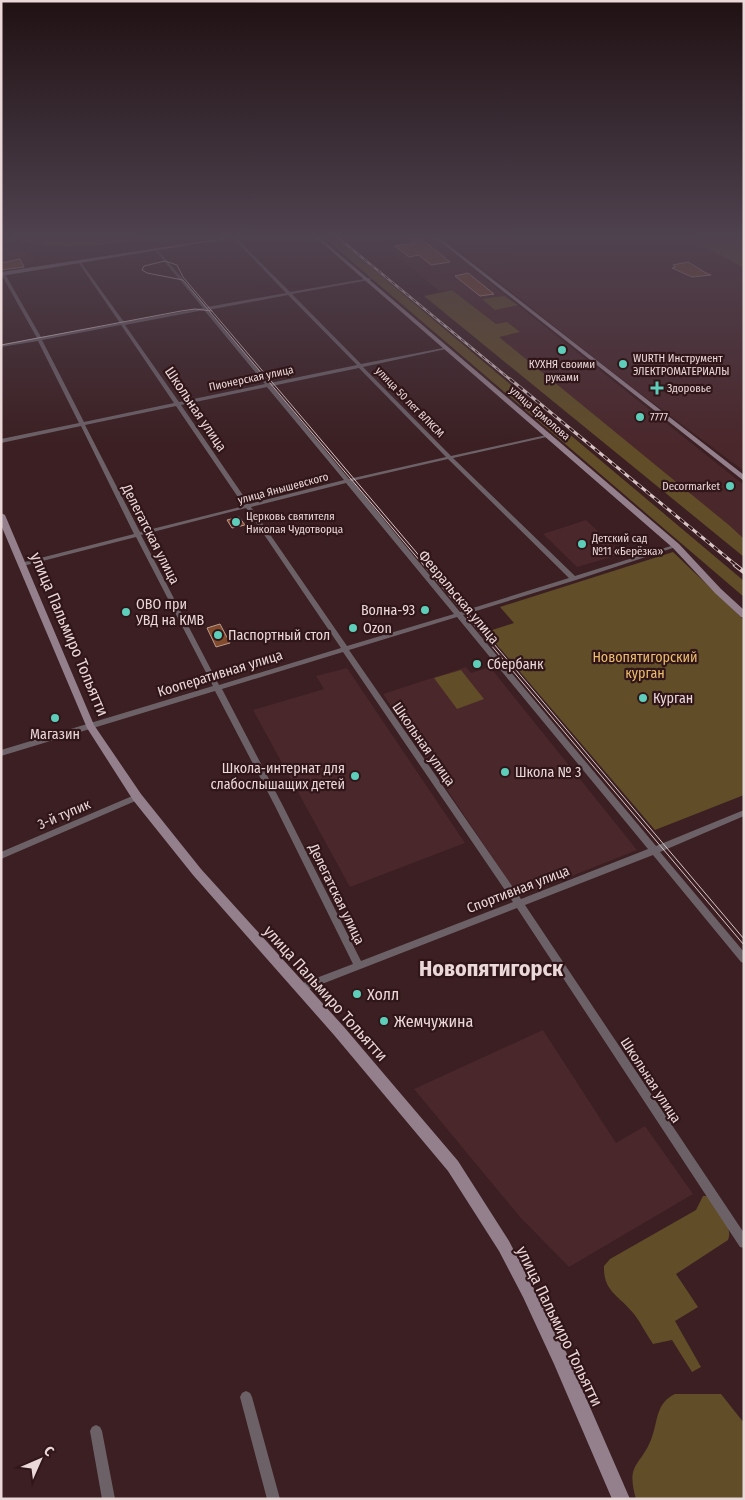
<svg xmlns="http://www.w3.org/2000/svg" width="745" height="1500" viewBox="0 0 745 1500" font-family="'Fira Sans Condensed',sans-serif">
<rect width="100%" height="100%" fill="#3b1f22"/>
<path fill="#4a272b" d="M403,236H431L744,485V540L499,337L519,332L496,324L452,290L439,291L385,246L410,242Z
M441,236H685L744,268V471L612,372Z
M1,248L27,250L35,263L1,270Z
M586,520L622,554L577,567L543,534Z
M466,667L471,673L490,667L637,850L519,897L383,694Z
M347,668L465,843L350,887L253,710L324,689L316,676Z
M543,1030L616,1143L645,1126L693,1194L569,1267L520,1217L414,1089Z"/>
<path fill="#614d28" d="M5,236H154C113,247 44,252 5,236Z
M322,236H334L744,581V597Z
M685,236H744V268Z
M452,290L496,324L507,322L520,332L499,337L730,526L744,539V557L424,296Z
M504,296L518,305L495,310L482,299Z
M673,552L744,620V795L655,830L486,632L514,623L500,607Z
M461,670L484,699L457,709L434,678Z
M703,1196H709C716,1208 734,1226 728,1240L676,1274L698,1307L675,1321L701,1367L692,1372L672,1340L653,1344C646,1334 641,1323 634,1314C620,1296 603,1292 604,1266L610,1259L696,1210Z
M675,1394H721L744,1423V1499H636C625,1462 642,1466 652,1437C658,1420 656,1403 675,1394Z"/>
<path fill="#824b2e" stroke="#bb9b8c" d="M406,236H418L450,262L431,265L419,255L409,257L395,246L415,243Z
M20,259L24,267L1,270V263Z
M688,262L706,273L711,275L692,277L672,268L676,267L673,265Z
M468,273L494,294L480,296L455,276Z
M239,517L245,525L232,528L227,520Z
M220,624L230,643L216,647L207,628Z"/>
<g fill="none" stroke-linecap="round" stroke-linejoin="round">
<path fill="#6d6168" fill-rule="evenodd" d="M234,236L290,292L370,278L371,279L369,280L292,294L361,364L448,347V348L446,349L363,367L451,456L551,434V436L453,458L575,576L674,545H678L679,546L576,580L463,615L656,846L744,810V816L660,852L744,952V963L741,962L653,855L525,905L744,1233V1248L740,1247L517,908L304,991L301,992L298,991L296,988L298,985L353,964L275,806L215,691L1,756V750L213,686L136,537L23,566L20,564L21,563L134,534L81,426L1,443V439L79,423L38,341L1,347V345L37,338L1,274L3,273L5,274L41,337L120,323L78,262L80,261L124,322L203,308L155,250L156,248L207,307L286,293L233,238ZM288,295L357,365L270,383L208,310ZM204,310L265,384L179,402L125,325ZM121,325L174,403L84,422L42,340ZM359,368L446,457L349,479L272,386ZM267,387L344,480L249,504L181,405ZM176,406L244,506L140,532L85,425ZM448,459L569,578L460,612L352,481ZM346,483L454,614L347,646L251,507ZM246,508L341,648L219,685L141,535ZM457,617L648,849L521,899L349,650ZM343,652L513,902L361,961L283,806L222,689Z
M137,794L140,795L141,797L140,799L1,859V852Z
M246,1391L250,1393L252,1397L280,1499H267L240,1397L242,1393Z
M96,1425L100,1427L102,1431L115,1499H102L90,1431L92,1427Z"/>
<path fill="#94808c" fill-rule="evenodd" d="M236,236H244L1,276V272Z
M314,236H318L679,544L721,589L744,610V618L741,617L715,593L673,548Z
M433,236H437L744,475V481Z
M1,513L5,515L94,725L141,794L201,869L344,1027L458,1161L509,1241L533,1287L566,1352L630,1499H612L554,1364L523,1297L499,1251L448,1171L334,1035L193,875L133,800L87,728L1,525Z"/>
<path stroke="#d9c5c6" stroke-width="1" d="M1,345L181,311L195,309L212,311
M744,939L183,277L177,265L165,261L144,266L142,270L147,273L183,280L744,945"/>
<g stroke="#d9c5c6" stroke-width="2.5">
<path id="rail-far2" d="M336,236L512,381"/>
</g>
<g stroke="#d9c5c6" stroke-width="3">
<path id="rail-far1" d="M510,379L737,566"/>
</g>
<g stroke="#d9c5c6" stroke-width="4.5">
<path id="rail" d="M735,565L744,572"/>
</g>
<use href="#rail-far2" stroke="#311619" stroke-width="1" stroke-dasharray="4.5" stroke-linecap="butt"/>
<use href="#rail-far1" stroke="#311619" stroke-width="2" stroke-dasharray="5.5" stroke-linecap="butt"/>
<use href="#rail" stroke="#311619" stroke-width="2.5" stroke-dasharray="7" stroke-linecap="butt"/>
</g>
<linearGradient id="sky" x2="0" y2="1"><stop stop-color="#201113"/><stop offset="0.53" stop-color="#4f424f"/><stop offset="1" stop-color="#4f424f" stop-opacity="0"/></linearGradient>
<rect width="745" height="446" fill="url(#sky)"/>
<g fill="#5cceba" stroke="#311619" stroke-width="2">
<circle cx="562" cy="350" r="5"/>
<circle cx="623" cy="364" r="5"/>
<path d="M654.5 380.5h5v5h5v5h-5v5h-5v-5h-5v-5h5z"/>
<circle cx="640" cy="417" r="5"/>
<circle cx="730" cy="486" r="5"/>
<circle cx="236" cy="522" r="5"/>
<circle cx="582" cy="544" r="5"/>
<circle cx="425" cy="610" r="5"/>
<circle cx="126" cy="612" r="5"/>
<circle cx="353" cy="628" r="5"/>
<circle cx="218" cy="635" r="5"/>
<circle cx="477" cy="664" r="5"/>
<circle cx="643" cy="698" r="5"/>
<circle cx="55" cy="718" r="5"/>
<circle cx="505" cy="772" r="5"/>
<circle cx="355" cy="776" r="5"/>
<circle cx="357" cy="994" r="5"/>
<circle cx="384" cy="1021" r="5"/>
</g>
<g text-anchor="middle" stroke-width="4.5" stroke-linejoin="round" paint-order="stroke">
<g font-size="11" fill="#ebd8d9" stroke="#311619" text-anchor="start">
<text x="633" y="362">WURTH Инструмент<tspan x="633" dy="13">ЭЛЕКТРОМАТЕРИАЛЫ</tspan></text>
<text x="562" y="368" text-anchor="middle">КУХНЯ своими<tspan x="562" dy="13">руками</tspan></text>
<text x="667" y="392">Здоровье</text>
<text x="650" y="421">7777</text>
<text x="720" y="490" text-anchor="end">Decormarket</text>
<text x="246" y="520">Церковь святителя<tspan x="246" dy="13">Николая Чудотворца</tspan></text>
<text x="592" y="542">Детский сад<tspan x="592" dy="13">№11 «Берёзка»</tspan></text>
</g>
<g font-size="11" fill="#ebd8d9" stroke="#311619">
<text transform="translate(251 378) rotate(-12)" y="4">Пионерская улица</text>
<text transform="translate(410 402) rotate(46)" y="4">улица 50 лет ВЛКСМ</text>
<text transform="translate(540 413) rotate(41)" y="4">улица Ермолова</text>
<text transform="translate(283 488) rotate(-15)" y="4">улица Янышевского</text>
</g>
<g font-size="14" fill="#ebd8d9" stroke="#311619">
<text transform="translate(196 409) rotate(56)" y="5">Школьная улица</text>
<text transform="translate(151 534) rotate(63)" y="5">Делегатская улица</text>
<text transform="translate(459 597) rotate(50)" y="5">Февральская улица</text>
<text transform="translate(220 673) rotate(-17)" y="5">Кооперативная улица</text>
<text transform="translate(424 744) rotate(55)" y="5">Школьная улица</text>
<text transform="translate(64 814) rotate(-23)" y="5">3-й тупик</text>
<text transform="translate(518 889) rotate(-21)" y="5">Спортивная улица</text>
<text transform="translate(337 894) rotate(64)" y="5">Делегатская улица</text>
<text transform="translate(651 1080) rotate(57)" y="5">Школьная улица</text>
</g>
<g font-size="14" fill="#ebd8d9" stroke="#311619" text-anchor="start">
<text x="136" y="609">ОВО при<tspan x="136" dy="16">УВД на КМВ</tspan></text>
<text x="415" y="615" text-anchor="end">Волна-93</text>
<text x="363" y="633">Ozon</text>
<text x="228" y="640">Паспортный стол</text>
<text x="487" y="669">Сбербанк</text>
<text x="653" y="703">Курган</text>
<text x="55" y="739" text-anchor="middle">Магазин</text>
<text x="345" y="773" text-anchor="end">Школа-интернат для<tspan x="345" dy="16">слабослышащих детей</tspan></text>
<text x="515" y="777">Школа № 3</text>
</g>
<g font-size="14" fill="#edbe6a" stroke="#311619">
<text x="645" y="662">Новопятигорский<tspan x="645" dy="16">курган</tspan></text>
</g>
<g font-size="16" fill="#ebd8d9" stroke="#311619">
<text transform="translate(70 634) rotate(67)" y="6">улица Пальмиро Тольятти</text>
<text transform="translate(326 993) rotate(48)" y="6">улица Пальмиро Тольятти</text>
<text transform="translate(560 1326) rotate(64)" y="6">улица Пальмиро Тольятти</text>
</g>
<g font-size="16" fill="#ebd8d9" stroke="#311619" text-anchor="start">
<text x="367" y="1000">Холл</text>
<text x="394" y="1027">Жемчужина</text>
</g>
<g font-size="22" font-weight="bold" fill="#ebd8d9" stroke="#311619">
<text x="491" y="976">Новопятигорск</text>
</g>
</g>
<rect width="745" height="1500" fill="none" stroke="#ebd8d9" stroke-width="5"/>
<g transform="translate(40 1460) rotate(45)" stroke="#311619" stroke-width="4" paint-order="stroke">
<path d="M0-4L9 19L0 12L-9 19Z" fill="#ebd8d9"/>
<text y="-8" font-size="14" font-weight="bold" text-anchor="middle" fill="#ebd8d9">С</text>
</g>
</svg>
